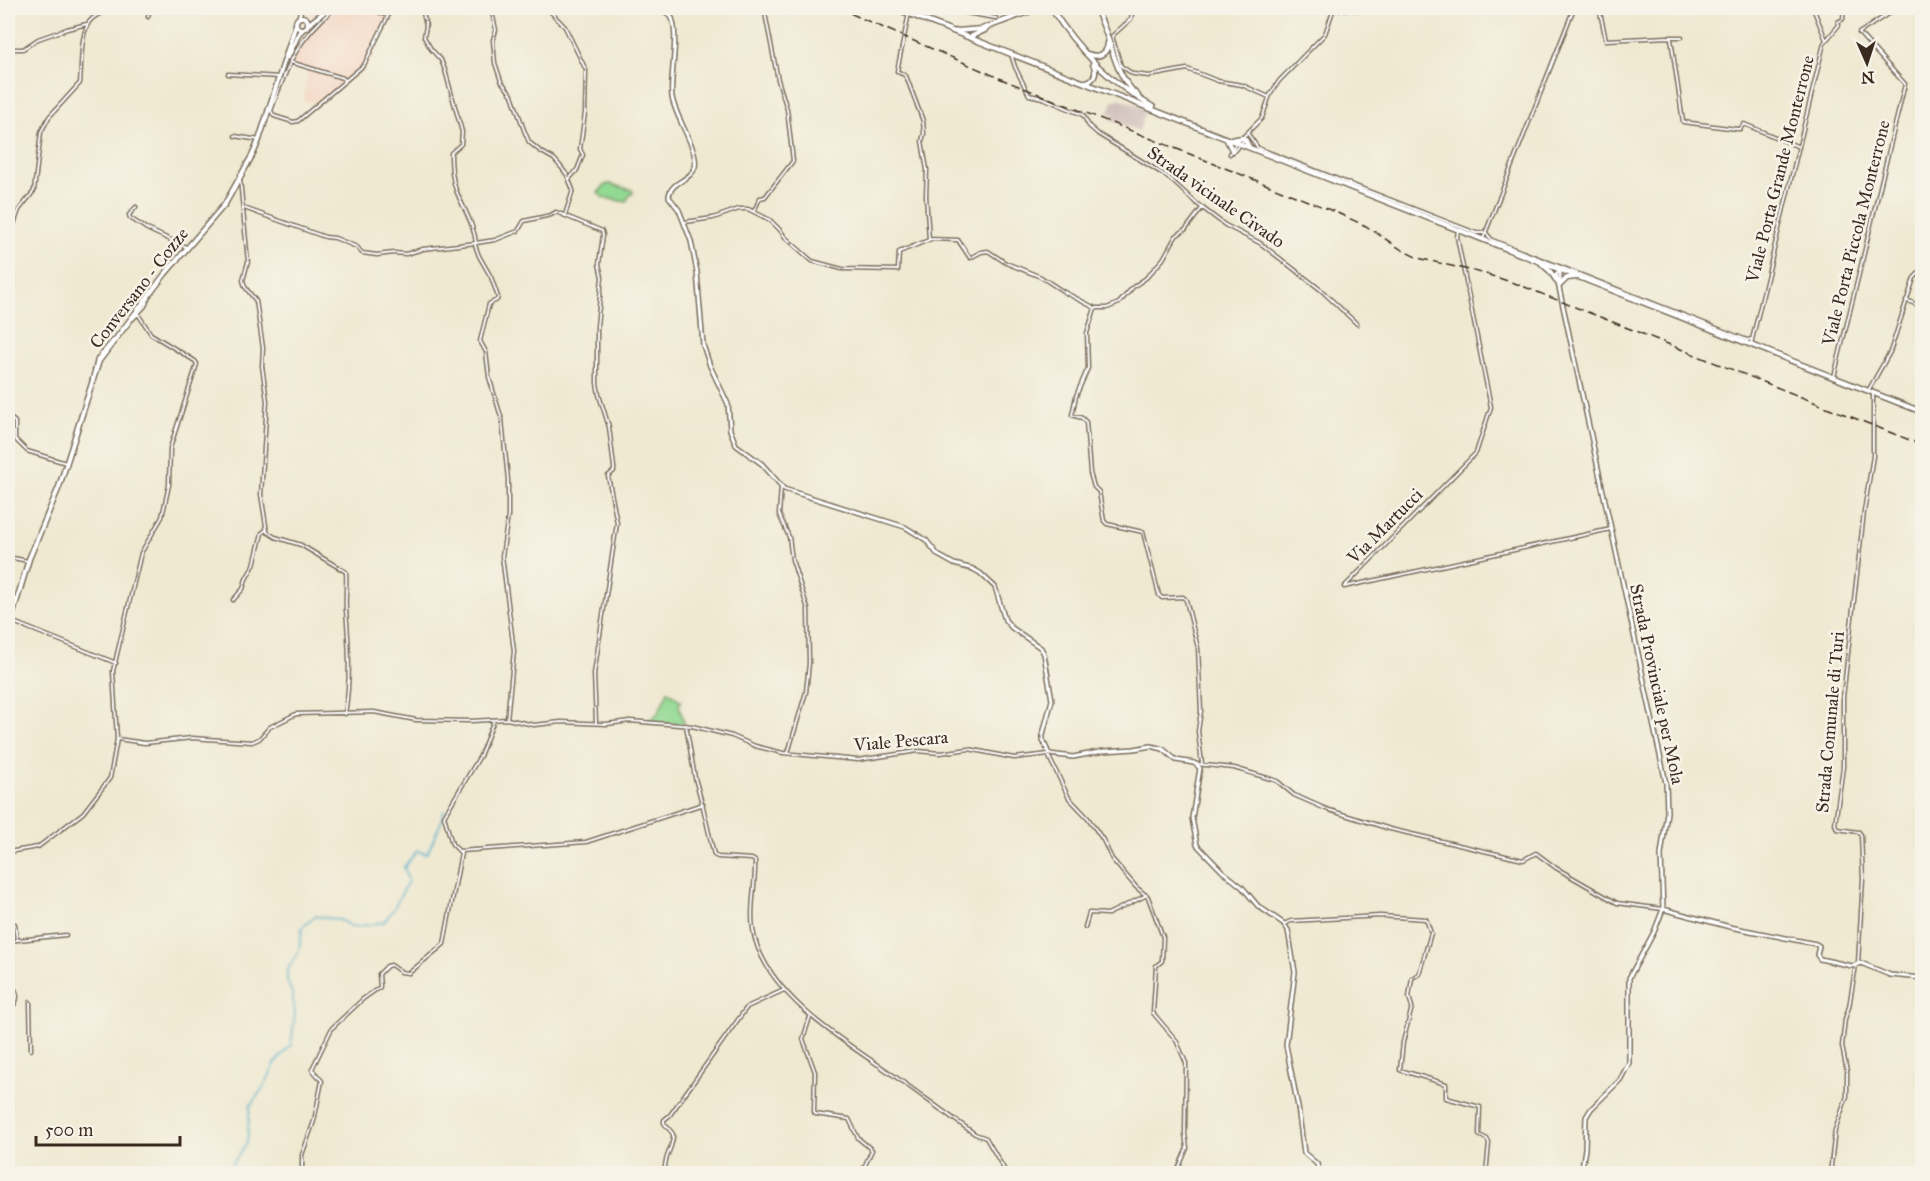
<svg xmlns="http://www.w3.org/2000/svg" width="1930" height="1181" viewBox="0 0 1930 1181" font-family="'IM FELL Great Primer',serif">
<rect width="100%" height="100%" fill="#f7f3e8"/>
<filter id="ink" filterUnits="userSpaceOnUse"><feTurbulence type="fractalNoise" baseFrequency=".0167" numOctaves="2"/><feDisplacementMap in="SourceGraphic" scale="12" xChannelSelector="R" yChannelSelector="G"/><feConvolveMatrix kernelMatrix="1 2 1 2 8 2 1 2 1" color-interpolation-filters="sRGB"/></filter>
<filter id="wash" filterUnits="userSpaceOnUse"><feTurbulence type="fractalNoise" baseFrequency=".008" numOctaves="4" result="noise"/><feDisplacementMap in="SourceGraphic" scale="24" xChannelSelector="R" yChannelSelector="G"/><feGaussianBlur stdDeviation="1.35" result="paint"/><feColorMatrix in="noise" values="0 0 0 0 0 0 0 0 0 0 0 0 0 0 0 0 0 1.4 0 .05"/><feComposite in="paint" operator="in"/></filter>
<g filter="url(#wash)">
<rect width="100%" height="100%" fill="#efe9d1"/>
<path fill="#f4d3bf" d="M303,8H373L392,15L369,63L362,72L315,104L303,100L308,70L291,66L287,63L295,48L316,21Z"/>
<path fill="#d0c0bb" d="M1119,98L1146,108L1139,131L1111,120L1113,115L1108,113L1114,100L1117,101Z"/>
<path fill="#92d993" stroke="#668258" stroke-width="1.5" d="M610,184L632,190L633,193L629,196L626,202L604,198L598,193L605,185Z
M668,691L681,701L679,706L684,722L682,724L647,722L658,713Z"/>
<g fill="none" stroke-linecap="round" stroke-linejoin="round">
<path stroke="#4babca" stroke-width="1.5" d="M442,816L444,811
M225,1174L247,1143L250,1106L265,1085L276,1062L291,1045L295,1013L292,993L287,981V971L299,950L302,928L315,916L340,920L348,925L356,927L384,922L393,910L408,881L404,867L417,851L427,854L443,818"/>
</g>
</g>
<g filter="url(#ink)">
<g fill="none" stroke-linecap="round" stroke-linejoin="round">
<g stroke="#7a6d5d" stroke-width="5">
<path id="minor" d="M335,8C296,40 288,64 271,111L274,116L293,122L298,121L364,65L388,16L368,8
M491,8L496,30L493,40L495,63L501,81L512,95L524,130L529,142L540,151L554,159L561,167L567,175L573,190L565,215
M547,8L565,27L586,70L585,113L580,149L583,155L577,170L569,179
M936,8L996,18
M1133,8L1131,19L1112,36L1121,66L1133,74L1149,76L1187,69L1218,81L1242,85L1269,97
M1599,8L1606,40L1668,37L1671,39L1683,122L1737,129H1740L1744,124L1799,147
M1813,8L1826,40
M1334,9L1359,10L1369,8
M909,13L897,71L906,76L923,121L924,134L922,141L927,170L926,196L929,239L958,240L970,258L981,252L988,251L1006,263L1041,277L1064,292L1095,308H1107L1119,303L1133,287L1146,278L1163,259L1176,236L1186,229L1202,208
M148,17L150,8
M1670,37H1682
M8,49H23L38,39L67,29L87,24
M1011,54L1015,67L1029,95L1043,98L1083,115L1089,126L1098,134L1168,177L1196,203L1225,225L1260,243L1321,290L1357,324
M290,62L343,78L345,80
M228,74L279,77
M1248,134L1258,148L1476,233H1486
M235,136L259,140
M1233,152L1245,139
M1230,154L1234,146L1262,118L1270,95L1279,81L1325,34L1334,8
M240,179L248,262L243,280L245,287L256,301L263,348L262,366L267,401L261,494L267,532L275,537L301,545L346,572C347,585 345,598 346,610C349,645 351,678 345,714
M136,207L129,215L130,218L147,229L186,247
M244,208L325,237L335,238L357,247L362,253L377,255L394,253L406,254L423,249L476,243C474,224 463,208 456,190C452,179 451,165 451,153L461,144L462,132L445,70L441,60L431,49L424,37L426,26L422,8
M754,211L760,198L765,197L793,161L787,109L778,80L764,8
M685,222L713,218L739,209H748L770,220L780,230L785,237L812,261L842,269L898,270L899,252L929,240
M1486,233L1492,240L1747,340L1752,339
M1483,239L1574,8
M8,241L19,210L34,191L41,132L49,117L80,83C82,67 79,28 93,18C99,13 109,11 116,8
M8,266H9L13,282L8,307
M1906,300L1922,307
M1095,308L1087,333L1088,368L1076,396L1072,415L1082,418L1086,422L1090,473L1094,487L1099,492L1104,521L1107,524L1143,532L1159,595L1162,598L1183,597L1186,600L1198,648L1201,711L1198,731L1202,764
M133,319L145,306L150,295
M1751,344L1824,43L1839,25L1838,22L1843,19L1844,8
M1834,377L1905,84L1859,33L1897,8
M92,379L97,359L113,340
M1868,391L1890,352L1914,278L1922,270
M8,416L15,422V439L27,451L66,463
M781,487L779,514L789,537L792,560L808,609L809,663L806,692L788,753
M8,557L28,561
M1344,587L1476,453L1491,407L1457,237L1458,230
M1344,587L1611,529
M233,600L243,589L246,579L254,565L262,533L267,529
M11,621L116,663
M507,719L514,651L502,556L508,516V480L502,420L489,377L486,352L480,341L489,304L497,300L498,297L491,277L479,256L475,245L476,243L495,240L518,231L524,221L551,215L556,212L602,231L603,235L599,264L602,277L597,326V383L599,395L609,427L614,467V471L608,476L617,523L594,674L596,723
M686,725L695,778L703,807L714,855L718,857L752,859L755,861C756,888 748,913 755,939C772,999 845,1042 893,1075C921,1095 948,1115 975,1134L986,1138L1007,1174
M117,739L113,671L141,553L162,517L169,485L170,448L197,364L195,361L151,334L138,314
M1049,757L1069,798L1088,818L1103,840L1112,859L1136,887L1148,897L1163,937L1162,961L1156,966L1153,1013L1176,1040L1186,1063L1185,1134L1187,1148L1176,1174
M1196,764L1234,768L1271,779L1277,781L1294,795L1326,809L1390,829L1523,860L1536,853L1556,868L1617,903L1663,909
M460,851L586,842L703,804
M8,852L38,847L83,813L110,778L117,739L145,743L192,738L252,742L259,739L270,727L296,714L374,712L416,720L471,721L507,719L534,725L561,722L607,724L630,721L692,726L732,736L755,746L783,753L858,760L918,751L940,753L969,749L1014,758L1049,754
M15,924L17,940
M1284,924L1291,921L1380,916L1426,919L1431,933L1419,974L1412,978L1409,997L1412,1007L1403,1042L1400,1070L1446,1084V1098L1480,1107L1479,1135L1487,1139L1489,1143L1486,1174
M1085,927L1089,913L1108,914L1147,895
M8,941L66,935
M1858,963L1863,879L1861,835L1859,832L1837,829L1835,824L1843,767V697L1864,512L1873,456V393
M8,981C20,992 20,1001 8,1011
M30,1002L31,1050
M810,1017L803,1039L815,1072L814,1112L815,1114L849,1119L858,1138L872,1150L861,1174
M302,1174V1155L314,1121L322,1081L312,1069L332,1028L363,999L380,987L379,974L387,966L391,965L401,972L409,973L444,944L461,853L452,844L444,816L480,756L494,720
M671,1174L665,1169C664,1156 674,1147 673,1134L664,1123V1120L670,1115L747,1007L784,990
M1830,1174L1835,1130L1847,1096V1072L1842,1046L1845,1019L1849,1007L1856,965"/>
</g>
<g stroke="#7a6d5d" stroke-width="6">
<path id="tertiary" d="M659,8C662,11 667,12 670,15C681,28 669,80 672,97C675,117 699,150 695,167C691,181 669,182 669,197L679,210L691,241L697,272L703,345L710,366L728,404L730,430L736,445L762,464L784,489L905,527L926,540L938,555L954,564L973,569L980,573L995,587L1005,620L1012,628L1041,648L1044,654L1052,700L1043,734V740L1049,754L1073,757L1104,751L1134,749L1151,746L1163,749L1176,760L1194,763L1200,768L1192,818L1197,845L1222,871L1242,887L1258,906L1283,923L1288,930L1295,972L1286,1045L1298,1107L1304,1153L1317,1164L1319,1174
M299,18L301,8
M1560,270L1556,274L1558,283L1666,783L1667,812L1661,855L1663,909L1654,932L1629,978V1063L1620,1080L1591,1109L1586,1117L1585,1149L1581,1174
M1560,270V285
M1663,909L1730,927L1816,944L1819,946L1817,955L1820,959L1852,966L1861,963L1890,975L1922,978"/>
</g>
<g stroke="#7a6d5d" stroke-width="7">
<path id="secondary" d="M894,8L1922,412
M1051,8C1077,49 1110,83 1153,107
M1095,8C1112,36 1112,74 1138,96
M296 23a6 6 0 1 1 12 0a6 6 0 1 1-12 0Z
M309,24L329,8
M957,31L982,29L1039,8
M970,37L985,30
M1088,54C1098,58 1107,55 1108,43
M288,57L299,33L303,29
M1084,82C1094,82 1098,73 1093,64
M1245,139L1249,147
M1227,140L1232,150
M1231,140L1242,138
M1542,264L1550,271L1558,283
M1560,285L1567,278L1577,277
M8,630L29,559L59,487L99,361L165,274L225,204L253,154L259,140L296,24"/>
</g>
<use href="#minor" stroke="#fff" stroke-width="2"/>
<use href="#tertiary" stroke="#fff" stroke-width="3"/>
<use href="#secondary" stroke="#fff" stroke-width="4"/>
<path stroke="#3b2a1e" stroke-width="1.5" stroke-dasharray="9 4.5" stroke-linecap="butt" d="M838,8L1006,81L1333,211L1366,226L1402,250L1418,258L1486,274L1517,284L1922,445"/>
</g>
</g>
<g text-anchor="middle" stroke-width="5" stroke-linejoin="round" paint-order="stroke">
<g font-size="18" fill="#3b2a1e" stroke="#f7f3e8">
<text transform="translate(1780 169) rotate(-76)" y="6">Viale Porta Grande Monterrone</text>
<text transform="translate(1216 197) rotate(35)" y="6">Strada vicinale Civado</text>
<text transform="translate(1856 233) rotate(-76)" y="6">Viale Porta Piccola Monterrone</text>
<text transform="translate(139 288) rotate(-52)" y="6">Conversano - Cozze</text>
<text transform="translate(1385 526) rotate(-45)" y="6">Via Martucci</text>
<text transform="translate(1657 684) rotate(78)" y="6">Strada Provinciale per Mola</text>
<text transform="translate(1830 722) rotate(-85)" y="6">Strada Comunale di Turi</text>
<text transform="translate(901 741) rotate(-5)" y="6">Viale Pescara</text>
</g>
</g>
<rect width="1930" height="1181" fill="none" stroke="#f7f3e8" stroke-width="30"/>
<g transform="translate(1867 63) rotate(177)" stroke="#f7f3e8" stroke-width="4.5" paint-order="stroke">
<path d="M0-4.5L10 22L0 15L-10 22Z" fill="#3b2a1e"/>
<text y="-9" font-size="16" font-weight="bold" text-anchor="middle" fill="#3b2a1e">N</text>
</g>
<path d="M36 1136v9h144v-9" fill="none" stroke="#3b2a1e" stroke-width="3"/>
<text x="45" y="1136" font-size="18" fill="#3b2a1e" stroke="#f7f3e8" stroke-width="4.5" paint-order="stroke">500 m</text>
</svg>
